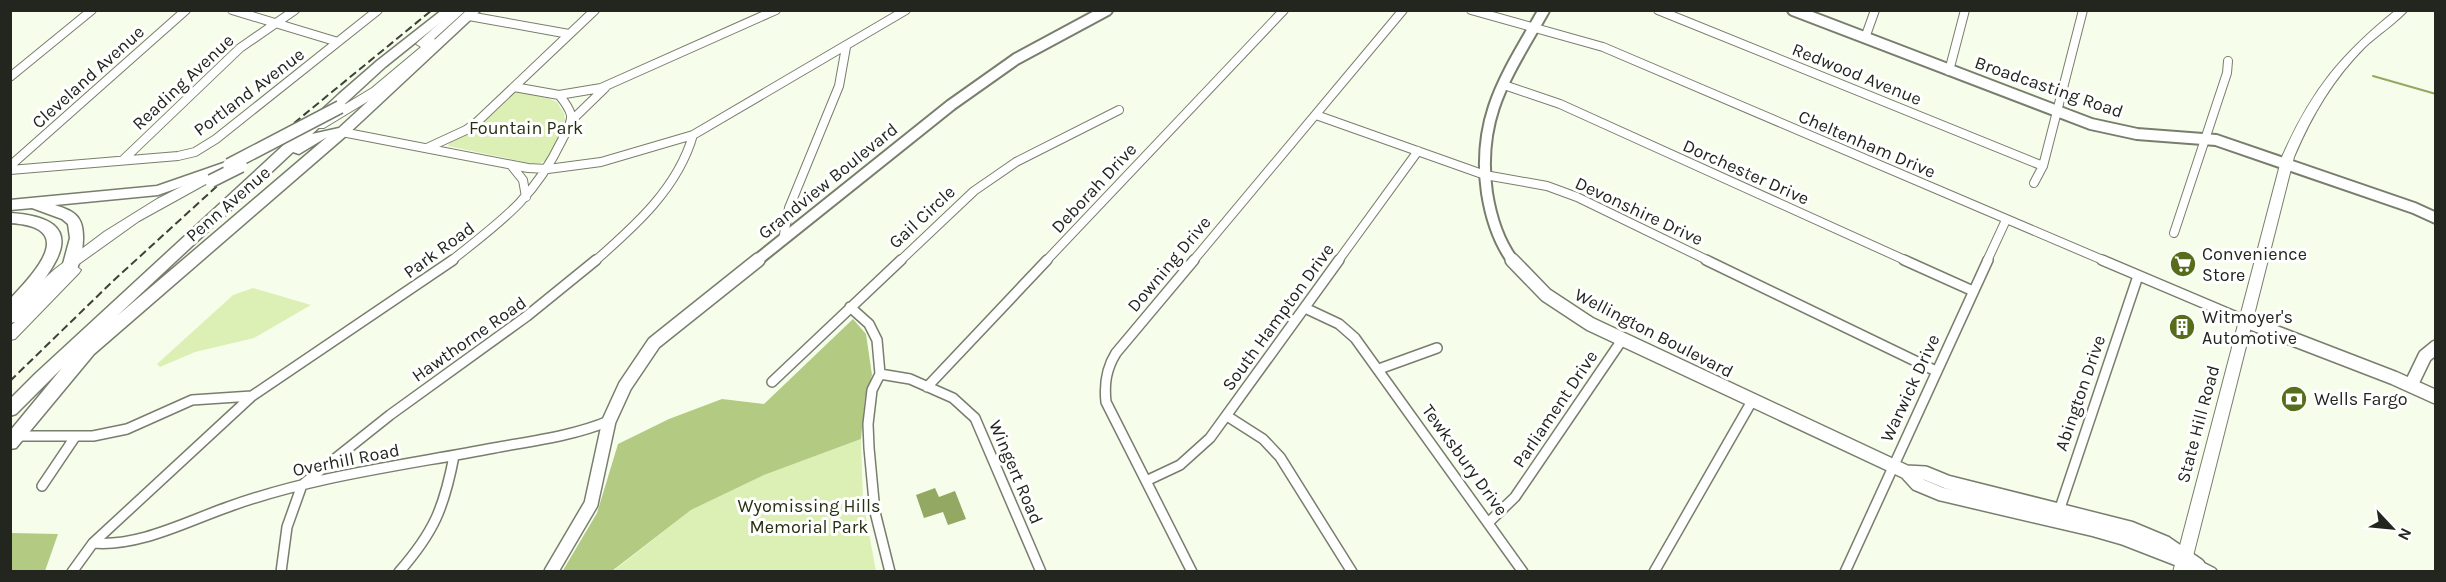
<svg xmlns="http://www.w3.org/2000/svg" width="2446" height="582" viewBox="0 0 2446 582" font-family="Karla,sans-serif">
<rect width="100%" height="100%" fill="#f7fdeb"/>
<path fill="#dcf0b6" d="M514,91L548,98L557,102L564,113L565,120L560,134L549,159L540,163H529L448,146L451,140Z
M253,288L311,305L254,338L195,352L160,367L157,364L233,295Z
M861,439L863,501L876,571L612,572L691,510L764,475Z"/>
<path fill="#b3ca83" d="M853,319L866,334L872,375L865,398L861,439L764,475L691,510L612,571L562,572L597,513L618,444L669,419L722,399L764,404Z
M11,533L58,534L45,571H11Z"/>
<path fill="#92a863" d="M935,488L939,497L955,491L966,519L948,525L943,512L924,518L916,495Z"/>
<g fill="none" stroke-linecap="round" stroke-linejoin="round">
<path stroke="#92a863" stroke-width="2" d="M2373,76L2436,94"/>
<g stroke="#787e6d" stroke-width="10">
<path id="street-far1" d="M232,10L338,42
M1471,10L1603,47L2105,261
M1658,10L2043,166
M469,16L569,34
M1865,38L1875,10
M1949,71L1965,10
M10,77L92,10
M1504,85L1560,104L1907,261
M514,87L559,95
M1316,115L1485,175L1547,186L1577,197L1709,261
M571,121L605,88
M342,132L528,168L548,169L601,162L693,135L906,10
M427,148L466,130L477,122L595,10
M124,159L240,48L295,10
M511,165L523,180L526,197
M10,166L186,10
M10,170L178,156L195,152L216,139L378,10
M2034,183L2043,166L2083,10
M2174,233L2227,73L2228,61
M783,240L789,208L839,86L846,47
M451,261C501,221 533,200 562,140C566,132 572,123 571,115C569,107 564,101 559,95L601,88L776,10
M595,261C635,226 678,188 693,135
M900,261L974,191L1016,162L1119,110
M1046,261L1284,10
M1193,261L1403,10
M1338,261L1418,151
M1987,261L2006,220"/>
</g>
<g stroke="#787e6d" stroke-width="12">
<path id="street" d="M1706,260L1936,371
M1904,260L1973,291
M2102,260L2246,321
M850,307L869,324L877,340L880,374L872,390L868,424L869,448L875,512L890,572
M1305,308L1339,324L1355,338L1523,572
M1379,369L1437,348
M880,374L910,379L953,398L975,418L1041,572
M772,382L901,260
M927,387L1047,260
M1227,416L1263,439L1280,457L1352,572
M16,436H93L127,429L192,400L252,396
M1146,481L1180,465L1210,438L1339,260
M42,486L75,437
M2058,514L2138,276
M1489,522L1515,497L1622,340
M93,543C139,547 185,522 228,507C313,476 406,465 494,448C532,441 573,436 609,421
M2198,565L2212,572
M72,572L93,543L252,396L453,260
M281,572L287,527L302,485L390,415L527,316L596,260
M399,572C434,532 444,508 454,456
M1192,572L1106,402C1104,384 1106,369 1116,353L1194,260
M1654,572L1752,401
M1845,572L1988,260"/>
</g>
<g stroke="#787e6d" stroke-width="14">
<path id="secondary-far1" d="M1793,10L2091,124L2137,134L2216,140L2414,208L2436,218
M756,261L951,105L1016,59L1107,10
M1513,261C1498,241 1491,218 1487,193C1476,115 1508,74 1544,10"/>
</g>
<g stroke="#787e6d" stroke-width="16">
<path id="secondary" d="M1512,260L1546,295L1590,324L1906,472L1925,473L1947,482L2130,528L2166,543L2198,565
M2246,321L2394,378L2436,397
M2411,385L2425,356L2436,347
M1906,472L1917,484L1941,494L2095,530L2123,538L2190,564
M551,572L591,504L609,421L625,386L654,343L758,260"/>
</g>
<g stroke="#787e6d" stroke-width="2">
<path id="primary" d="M454,10H466L434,39L439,42L437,44L380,94L324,128H316L314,125L316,122L372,88L421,47L416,44L418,42Z
M2396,10H2408C2395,24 2379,34 2365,47C2333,79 2312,115 2294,157L2189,572H2173L2282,157C2311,91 2340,55 2396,10Z
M220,167L226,171L224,174L139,221L76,266L81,270L79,273L15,339L10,340V326L15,322L10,323V309L55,269L104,232L157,199Z"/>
</g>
<g stroke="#787e6d" stroke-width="3">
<path id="highway" d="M442,10H456L385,67L312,134L339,128L467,10H481L347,135L94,354L16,448L10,449V431L62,368L16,414L10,416V399L35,374L339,94L377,61ZM327,137L117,316L293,152L299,154Z
M229,161L234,162L236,165L234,168L158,195L55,205C64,208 74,211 79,219C88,232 81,276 67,280L60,275L70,238L68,224L62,219L32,208L10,210V200L157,186Z
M10,213C103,219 48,276 15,314L10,315V299C35,272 79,227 10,223Z"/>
</g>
<use href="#street-far1" stroke="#fff" stroke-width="8"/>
<use href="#street" stroke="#fff" stroke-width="9"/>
<use href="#secondary-far1" stroke="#fff" stroke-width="10"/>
<use href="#secondary" stroke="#fff" stroke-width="13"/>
<use href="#primary" fill="#fff" fill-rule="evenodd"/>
<use href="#highway" fill="#fff" fill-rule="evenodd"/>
<path stroke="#3d4038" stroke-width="2" stroke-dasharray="8 4" stroke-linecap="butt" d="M10,381L113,281L216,187L432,10"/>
<g stroke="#787e6d" stroke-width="15" stroke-linecap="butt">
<path id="primary-bridge" d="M229,165L340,107
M211,181L241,166"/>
</g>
<use href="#primary-bridge" stroke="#fff" stroke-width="12"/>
</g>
<defs>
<g id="supermarket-disc" transform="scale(1.35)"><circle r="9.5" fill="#576d1c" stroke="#fff"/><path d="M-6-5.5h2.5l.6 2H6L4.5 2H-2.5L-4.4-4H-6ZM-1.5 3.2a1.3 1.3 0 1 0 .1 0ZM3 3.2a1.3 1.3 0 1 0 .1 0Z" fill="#fff"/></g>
<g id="building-disc" transform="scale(1.35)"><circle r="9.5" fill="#576d1c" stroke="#fff"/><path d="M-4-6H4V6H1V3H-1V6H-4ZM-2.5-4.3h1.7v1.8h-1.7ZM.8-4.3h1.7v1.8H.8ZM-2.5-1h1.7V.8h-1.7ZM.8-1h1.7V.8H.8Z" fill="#fff"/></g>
<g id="bank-disc" transform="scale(1.35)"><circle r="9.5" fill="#576d1c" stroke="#fff"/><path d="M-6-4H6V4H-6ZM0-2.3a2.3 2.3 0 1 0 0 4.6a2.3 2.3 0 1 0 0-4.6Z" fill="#fff"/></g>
</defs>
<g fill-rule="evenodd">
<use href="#supermarket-disc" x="2183" y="264"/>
<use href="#building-disc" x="2182" y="327"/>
<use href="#bank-disc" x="2294" y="399"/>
</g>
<g text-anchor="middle" stroke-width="6" stroke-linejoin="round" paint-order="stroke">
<g font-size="18" fill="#23251f" stroke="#fff">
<text transform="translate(1857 74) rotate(22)" y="6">Redwood Avenue</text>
<text transform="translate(88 77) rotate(-42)" y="6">Cleveland Avenue</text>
<text transform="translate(183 82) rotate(-43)" y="6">Reading Avenue</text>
<text transform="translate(2049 87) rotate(19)" y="6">Broadcasting Road</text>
<text transform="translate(249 92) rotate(-37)" y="6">Portland Avenue</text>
<text transform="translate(1867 144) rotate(23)" y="6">Cheltenham Drive</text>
<text transform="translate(1746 172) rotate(24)" y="6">Dorchester Drive</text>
<text transform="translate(828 181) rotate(-39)" y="6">Grandview Boulevard</text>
<text transform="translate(1094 188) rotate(-47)" y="6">Deborah Drive</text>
<text transform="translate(228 204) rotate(-41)" y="6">Penn Avenue</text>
<text transform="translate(1639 211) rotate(25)" y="6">Devonshire Drive</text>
<text transform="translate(922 217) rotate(-43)" y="6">Gail Circle</text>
<text transform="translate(439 250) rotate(-36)" y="6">Park Road</text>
<text transform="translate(1169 264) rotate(-50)" y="6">Downing Drive</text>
<text transform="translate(1278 317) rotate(-54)" y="6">South Hampton Drive</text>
<text transform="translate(1654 333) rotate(27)" y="6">Wellington Boulevard</text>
<text transform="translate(469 339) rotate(-35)" y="6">Hawthorne Road</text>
<text transform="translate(1910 388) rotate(-65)" y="6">Warwick Drive</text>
<text transform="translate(2080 393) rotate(-71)" y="6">Abington Drive</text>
<text transform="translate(1555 409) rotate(-56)" y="6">Parliament Drive</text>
<text transform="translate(2198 424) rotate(-75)" y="6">State Hill Road</text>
<text transform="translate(346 460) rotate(-11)" y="6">Overhill Road</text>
<text transform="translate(1465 460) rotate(54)" y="6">Tewksbury Drive</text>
<text transform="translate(1016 472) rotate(67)" y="6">Wingert Road</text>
</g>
<g font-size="18" fill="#262f11" stroke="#fff">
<text x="526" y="134">Fountain Park</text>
<text x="809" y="512">Wyomissing Hills<tspan x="809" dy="21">Memorial Park</tspan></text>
</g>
<g font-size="18" fill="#23251f" stroke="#fff" text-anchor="start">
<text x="2202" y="260">Convenience<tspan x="2202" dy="21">Store</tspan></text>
<text x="2202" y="323">Witmoyer's<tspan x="2202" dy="21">Automotive</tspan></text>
<text x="2314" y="405">Wells Fargo</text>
</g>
</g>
<rect width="2446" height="582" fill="none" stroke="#23251f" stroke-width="24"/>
<g transform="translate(2392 528) rotate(116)" stroke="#ffffff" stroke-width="4.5" paint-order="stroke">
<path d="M0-4.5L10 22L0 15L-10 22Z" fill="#23251f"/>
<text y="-9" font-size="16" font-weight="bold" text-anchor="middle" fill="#23251f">N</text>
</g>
</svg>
